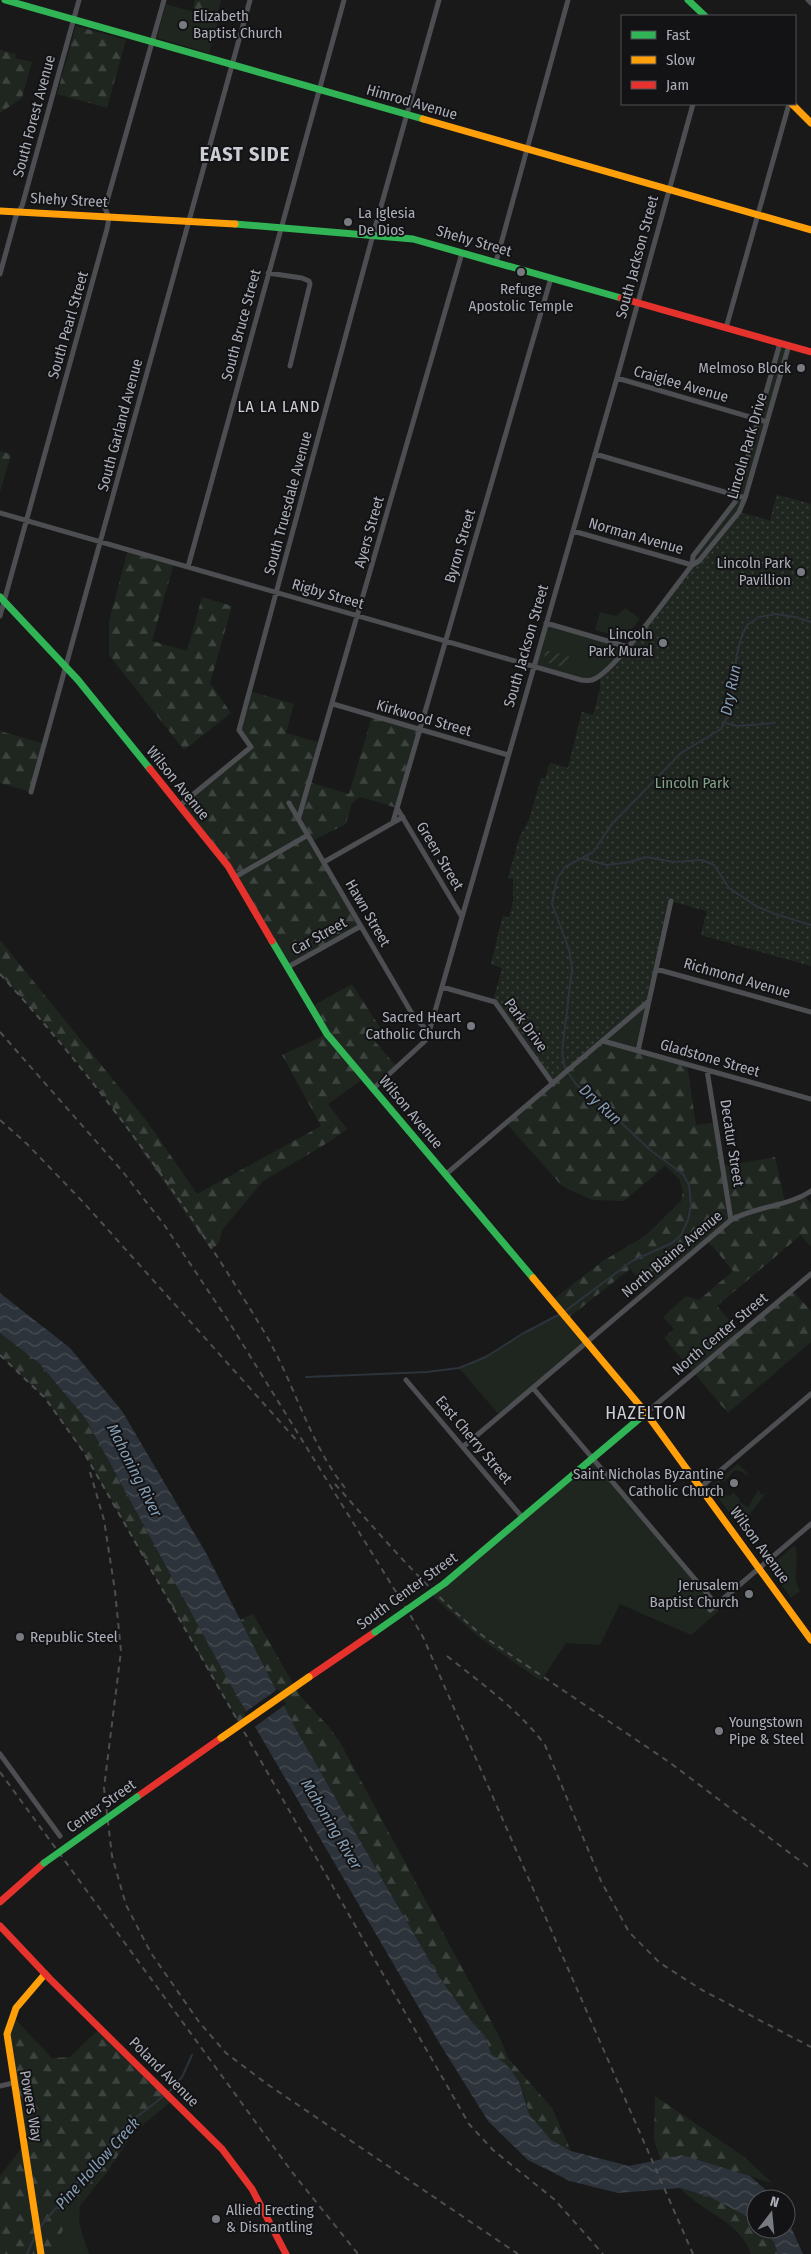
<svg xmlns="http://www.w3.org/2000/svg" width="811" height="2254" viewBox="0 0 811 2254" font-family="'Fira Sans Condensed',sans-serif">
<defs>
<pattern id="forest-firs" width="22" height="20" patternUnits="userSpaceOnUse" patternTransform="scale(1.25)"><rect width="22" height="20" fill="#1f2620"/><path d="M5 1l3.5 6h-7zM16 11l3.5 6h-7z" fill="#3d433e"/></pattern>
<pattern id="park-dots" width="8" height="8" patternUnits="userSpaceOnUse" patternTransform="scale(1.25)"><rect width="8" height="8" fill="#1f2620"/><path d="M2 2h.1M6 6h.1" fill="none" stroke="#3d433e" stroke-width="1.8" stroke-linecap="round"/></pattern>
<pattern id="garden-furrows" width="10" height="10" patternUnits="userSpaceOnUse" patternTransform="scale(1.25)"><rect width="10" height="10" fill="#1f2620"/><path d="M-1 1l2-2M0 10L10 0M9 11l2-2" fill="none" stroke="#3d433e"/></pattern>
<pattern id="water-waves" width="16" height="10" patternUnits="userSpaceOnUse" patternTransform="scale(1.25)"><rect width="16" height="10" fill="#2d333a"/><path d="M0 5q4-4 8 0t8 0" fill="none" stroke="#494e54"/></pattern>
</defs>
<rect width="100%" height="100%" fill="#191919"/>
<path fill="#1f2620" d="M166,4L219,19L209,53L157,38Z
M780,343L789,345L740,512L759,518L692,565L693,556L731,509Z
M626,608L640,619L625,638L595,630L600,612L616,616Z
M546,623L628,647L592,680L533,666Z
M649,1001L638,1051L603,1041Z
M561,1313L586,1343L500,1416L459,1368C495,1353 527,1331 561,1313Z
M592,1458L719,1611L691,1635L620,1604L600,1645L566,1643L541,1681L481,1639L430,1594Z
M738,1464L748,1474L746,1476L743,1472L735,1470L724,1482L722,1480L718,1484L720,1487L714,1492L710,1487Z
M758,1490L762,1495L767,1492L740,1527L719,1499L725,1494L729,1497L733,1492L740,1499L739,1501L748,1507Z
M795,1545C800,1560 791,1578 800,1591L791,1598L769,1567Z
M80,2204L79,2223L89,2254H56C55,2236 69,2218 80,2204Z"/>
<path fill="url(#forest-firs)" d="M195,0H221L217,15L193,8Z
M76,26L126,40L107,108L57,94Z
M0,50L16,54L15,58L32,62L22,98L0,113Z
M0,451L11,454L0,492Z
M777,495L811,504V966L701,935L707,911L671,901L603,1041L687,1065L696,1125L716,1122L723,1166L775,1157L785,1202L804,1195L811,1204V1247L801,1235L717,1306L741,1333L792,1290L811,1311V1342L728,1413L664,1338L674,1329L663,1317L686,1296L699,1300L733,1271L708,1241L649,1290L630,1269L567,1319L551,1301L603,1261L645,1236L681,1201L683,1191L679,1179L665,1166L624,1201L592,1200L562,1186L506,1123L552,1083L501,974L502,968L491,964L503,916L509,918C514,904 514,894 513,879L508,878L520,836L529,820L541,778L545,779L550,763L568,768L582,712L593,715L600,690V675L759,518L770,521Z
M128,550L174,563L152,641L187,651L202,597L232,606L210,683L231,713L184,750L109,655V621Z
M249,691L294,704L286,733L321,743L309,782L349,794L372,716L420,730L397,808L360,797L352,803L346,824L312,841L361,926L288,967L244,890L179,806L250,747L239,733Z
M0,731L45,744L31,792L0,783Z
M0,940L149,1124L197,1194L321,1126L282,1055L327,1034L311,1007L352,984L381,1029L371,1037L397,1067L373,1089L364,1078L328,1104L347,1129L329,1142L263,1181L222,1230L219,1243L211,1250L105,1097L53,1033L0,974Z
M0,1333L39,1363L86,1419L250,1718L240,1725L83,1451L45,1398L0,1355Z
M253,1614L301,1697L329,1727L341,1744L500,2038L508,2058L552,2108L571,2151L551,2140L529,2114L524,2094L506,2064L491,2054L485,2036L471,2021L439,1977L297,1731L240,1620Z
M11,2015L52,2058L70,2057L100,2028L173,2100L133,2133L107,2172L66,2223L59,2238L56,2254H0V2176L24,2145L7,2047Z
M655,2096L743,2156L772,2183L682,2155L661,2161L654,2139Z
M680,2188L710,2197L755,2219L756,2229H763L774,2242L778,2254H751C739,2220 703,2213 680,2188Z"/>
<path fill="url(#park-dots)" d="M777,495L811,504V966L701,935L707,911L671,901L649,1001L553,1084L493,1001L502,968L491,964L503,916L509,918C514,904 514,894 513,879L508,878L520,836L529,820L541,778L545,779L550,763L568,768L582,712L593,715L600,690V675L614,662L692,565L700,561L739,512L770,521Z"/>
<path fill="url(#garden-furrows)" d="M546,650L569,656L566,668L543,661Z"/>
<path fill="url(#water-waves)" d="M0,1293L70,1348L122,1411L206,1553L297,1731L385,1884L439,1977L471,2021L485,2036L491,2054L506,2064L519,2082L529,2114L551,2140L571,2151L629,2166L682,2155L750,2176L776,2199H756V2221L710,2197L680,2188L618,2193L570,2181L528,2160L488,2121L440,2044L229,1682L86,1419L39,1363L0,1333Z
M786,2216L803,2254H778L774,2242L763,2229H786Z"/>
<path fill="#191919" d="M278,1689L286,1704L253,1728L244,1713Z"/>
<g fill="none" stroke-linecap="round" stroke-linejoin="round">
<path stroke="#2d333a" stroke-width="2" d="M725,723L738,726L775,723
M584,859L607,865L630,862L646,857L673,862L702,860L714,865L729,888L756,906L775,914L811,925
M564,1312L632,1261L672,1243L681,1235L688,1220L691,1205L689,1185L683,1174L650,1150L610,1112L585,1093L576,1084L565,1068L562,1052L572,969L569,949L552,904L557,879L565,867L593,852L612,824L681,753L721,729L729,713L737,654L741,638L747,625L759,617L776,614L795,617L811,622
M306,1377L427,1372L459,1368L486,1357L522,1334L560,1314
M169,2092L182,2077L192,2055
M40,2227L125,2126L165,2095
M27,2254L35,2236"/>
<path stroke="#4d4e52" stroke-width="5" d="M808,0L811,3
M496,262L568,0
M268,273L302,278L309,281L310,284L290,366
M0,274L16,216L22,206L79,0
M726,328L789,104
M617,378L767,422
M595,454L745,498
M0,513L581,680C584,680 588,681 592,680C614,673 674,588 692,565L699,561L739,512L745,498L789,345
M573,531L692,565
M692,565L693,556L735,502L780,343
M188,567L344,0
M0,616L107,229L109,218L105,208L164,0
M546,623L628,647
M333,704L508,755
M31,792L250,0
M289,803L414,1017L429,1032
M179,806L251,747L239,730L371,242L439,0
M397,808L462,917
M299,817L462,253
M393,822L551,278
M324,862L403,817
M235,877L308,835
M288,967L361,926
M656,969L811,1012
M442,987L495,1002L553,1084
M603,1041L811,1099
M638,1051L671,901
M707,1070L731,1220
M373,1089L425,1041L429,1032L617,378L693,104
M445,1175L649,1001
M406,1380L522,1517
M533,1388L716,1604
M646,1413L811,1274
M463,1447L731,1220C756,1206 787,1207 811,1191
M701,1487L811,1394
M710,1610L811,1524
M0,1754L60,1836
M0,2086L13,2083"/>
<path stroke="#30b455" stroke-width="7" d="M5,0L423,119
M688,0L705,16
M235,224L413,239L621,298
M0,597L78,680L150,769
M272,941L327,1034L533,1278
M445,1583L646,1413"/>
<path stroke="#ff9f0a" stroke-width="7" d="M792,104L811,123
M423,119L811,230
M0,211L235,224
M533,1278L646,1413L811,1640
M41,2254L7,2034L16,2008L45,1974"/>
<path stroke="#e5322d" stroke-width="7" d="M621,298L811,352
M150,769L228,866L272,941
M309,1677L375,1632
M137,1797L221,1738
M0,1902L44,1863
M0,1926L50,1979L222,2149L252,2189L286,2254"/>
<path stroke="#4e4e50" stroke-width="2" stroke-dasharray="6 5" stroke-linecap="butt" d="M0,974C100,1083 187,1204 263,1330C294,1381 308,1441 345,1488
M0,1032L123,1172L165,1226L229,1322L409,1613L423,1637L453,1706L693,2254
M0,1120L27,1144L84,1203L299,1443
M0,1355L45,1398L83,1451L469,2124L493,2150L555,2200L603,2254
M90,1472L104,1520L115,1591L121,1651L104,1788L112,1856L126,1905L151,1953L199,2022L226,2053L267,2084L518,2254
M335,1484C382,1537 428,1591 483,1636L669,1762L811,1869
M447,1656C482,1684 518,1709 545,1745L601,1881L629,1932L660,1963L702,1990L811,2047
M0,1772L292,2172L358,2254"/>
<path stroke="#30b455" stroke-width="7" d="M375,1632L445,1583
M44,1863L137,1797"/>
<path stroke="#ff9f0a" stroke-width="7" d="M221,1738L309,1677"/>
</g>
<g fill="#787a81" stroke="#131315" stroke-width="2">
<circle cx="183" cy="25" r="5"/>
<circle cx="348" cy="222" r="5"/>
<circle cx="521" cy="272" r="5"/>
<circle cx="801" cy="368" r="5"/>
<circle cx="801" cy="572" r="5"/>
<circle cx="663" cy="643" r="5"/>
<circle cx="471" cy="1026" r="5"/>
<circle cx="734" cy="1483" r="5"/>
<circle cx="749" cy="1594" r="5"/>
<circle cx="20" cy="1637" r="5"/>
<circle cx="719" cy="1731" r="5"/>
<circle cx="216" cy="2219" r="5"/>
</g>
<g text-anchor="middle" stroke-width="4" stroke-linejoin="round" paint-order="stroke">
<g font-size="15" fill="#abafb9" stroke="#131315" text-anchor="end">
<text x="193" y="21" text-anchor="start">Elizabeth<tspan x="193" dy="17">Baptist Church</tspan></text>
<text x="358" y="218" text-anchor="start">La Iglesia<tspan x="358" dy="17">De Dios</tspan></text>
<text x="521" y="294" text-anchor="middle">Refuge<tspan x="521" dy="17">Apostolic Temple</tspan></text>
<text x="791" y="373">Melmoso Block</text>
<text x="791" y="568">Lincoln Park<tspan x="791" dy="17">Pavillion</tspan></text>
<text x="653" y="639">Lincoln<tspan x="653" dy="17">Park Mural</tspan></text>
<text x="461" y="1022">Sacred Heart<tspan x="461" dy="17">Catholic Church</tspan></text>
<text x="724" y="1479">Saint Nicholas Byzantine<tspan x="724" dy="17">Catholic Church</tspan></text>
<text x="739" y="1590">Jerusalem<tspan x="739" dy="17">Baptist Church</tspan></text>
<text x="30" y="1642" text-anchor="start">Republic Steel</text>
<text x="729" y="1727" text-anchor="start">Youngstown<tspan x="729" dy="17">Pipe &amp; Steel</tspan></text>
<text x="226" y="2215" text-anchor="start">Allied Erecting<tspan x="226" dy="17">&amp; Dismantling</tspan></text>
</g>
<g font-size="15" fill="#abafb9" stroke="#131315">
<text transform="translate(412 102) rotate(16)" y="5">Himrod Avenue</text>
<text transform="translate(34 116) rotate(-75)" y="5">South Forest Avenue</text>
<text transform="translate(69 200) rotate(3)" y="5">Shehy Street</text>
<text transform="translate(474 241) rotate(16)" y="5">Shehy Street</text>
<text transform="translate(637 257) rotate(-75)" y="5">South Jackson Street</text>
<text transform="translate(68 325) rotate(-74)" y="5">South Pearl Street</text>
<text transform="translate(241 325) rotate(-75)" y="5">South Bruce Street</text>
<text transform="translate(681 384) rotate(16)" y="5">Craiglee Avenue</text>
<text transform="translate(120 425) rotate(-75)" y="5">South Garland Avenue</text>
<text transform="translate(747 446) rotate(-74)" y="5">Lincoln Park Drive</text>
<text transform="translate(288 503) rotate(-75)" y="5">South Truesdale Avenue</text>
<text transform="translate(369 532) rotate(-74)" y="5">Ayers Street</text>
<text transform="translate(636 536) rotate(16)" y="5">Norman Avenue</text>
<text transform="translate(460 546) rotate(-74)" y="5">Byron Street</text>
<text transform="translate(328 594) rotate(16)" y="5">Rigby Street</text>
<text transform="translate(526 646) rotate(-74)" y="5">South Jackson Street</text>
<text transform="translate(424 718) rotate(16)" y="5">Kirkwood Street</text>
<text transform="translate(178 783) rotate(51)" y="5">Wilson Avenue</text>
<text transform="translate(440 856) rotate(59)" y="5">Green Street</text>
<text transform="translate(368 913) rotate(60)" y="5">Hawn Street</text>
<text transform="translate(319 936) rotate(-29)" y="5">Car Street</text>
<text transform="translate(737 978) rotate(16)" y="5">Richmond Avenue</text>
<text transform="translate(526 1025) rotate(54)" y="5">Park Drive</text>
<text transform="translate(710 1058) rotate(16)" y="5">Gladstone Street</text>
<text transform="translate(411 1112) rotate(50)" y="5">Wilson Avenue</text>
<text transform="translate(732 1143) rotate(81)" y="5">Decatur Street</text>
<text transform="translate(672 1254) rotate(-40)" y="5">North Blaine Avenue</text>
<text transform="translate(720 1334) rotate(-40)" y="5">North Center Street</text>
<text transform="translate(474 1440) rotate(50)" y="5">East Cherry Street</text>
<text transform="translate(760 1545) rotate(54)" y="5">Wilson Avenue</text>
<text transform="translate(407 1591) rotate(-36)" y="5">South Center Street</text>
<text transform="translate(101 1806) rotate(-35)" y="5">Center Street</text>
<text transform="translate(164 2072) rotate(45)" y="5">Poland Avenue</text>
<text transform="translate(31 2106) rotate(80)" y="5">Powers Way</text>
</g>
<g font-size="15" fill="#83a386" stroke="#131315">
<text x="692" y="788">Lincoln Park</text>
</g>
<g font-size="16" letter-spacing="1" fill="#ccced5" stroke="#131315">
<text x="279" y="412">LA LA LAND</text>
</g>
<g font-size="16" font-style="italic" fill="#849cb1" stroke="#131315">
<text transform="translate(730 690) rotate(-79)" y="6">Dry Run</text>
<text transform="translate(601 1104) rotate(43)" y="6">Dry Run</text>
<text transform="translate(135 1470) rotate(63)" y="6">Mahoning River</text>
<text transform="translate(332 1824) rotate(59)" y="6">Mahoning River</text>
<text transform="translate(97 2163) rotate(-48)" y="6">Pine Hollow Creek</text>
</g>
<g font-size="18" letter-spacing="1" fill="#ccced5" stroke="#131315">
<text x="646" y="1419">HAZELTON</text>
</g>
<g font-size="20" font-weight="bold" letter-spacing="1" fill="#ccced5" stroke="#131315">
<text x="245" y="161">EAST SIDE</text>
</g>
</g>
<rect x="621" y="15" width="175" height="90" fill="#131315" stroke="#505157"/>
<rect x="631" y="31" width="25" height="8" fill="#30b455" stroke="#505157"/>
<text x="666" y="40" font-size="15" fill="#abafb9">Fast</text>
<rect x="631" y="56" width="25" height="8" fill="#ff9f0a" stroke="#505157"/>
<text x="666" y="65" font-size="15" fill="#abafb9">Slow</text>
<rect x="631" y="81" width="25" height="8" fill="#e5322d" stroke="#505157"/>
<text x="666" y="90" font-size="15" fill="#abafb9">Jam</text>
<g transform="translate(771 2214) rotate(16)"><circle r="24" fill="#131315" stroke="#505157"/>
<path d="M0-4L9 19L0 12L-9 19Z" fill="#787a81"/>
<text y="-8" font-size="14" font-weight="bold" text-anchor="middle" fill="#abafb9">N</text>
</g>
</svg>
